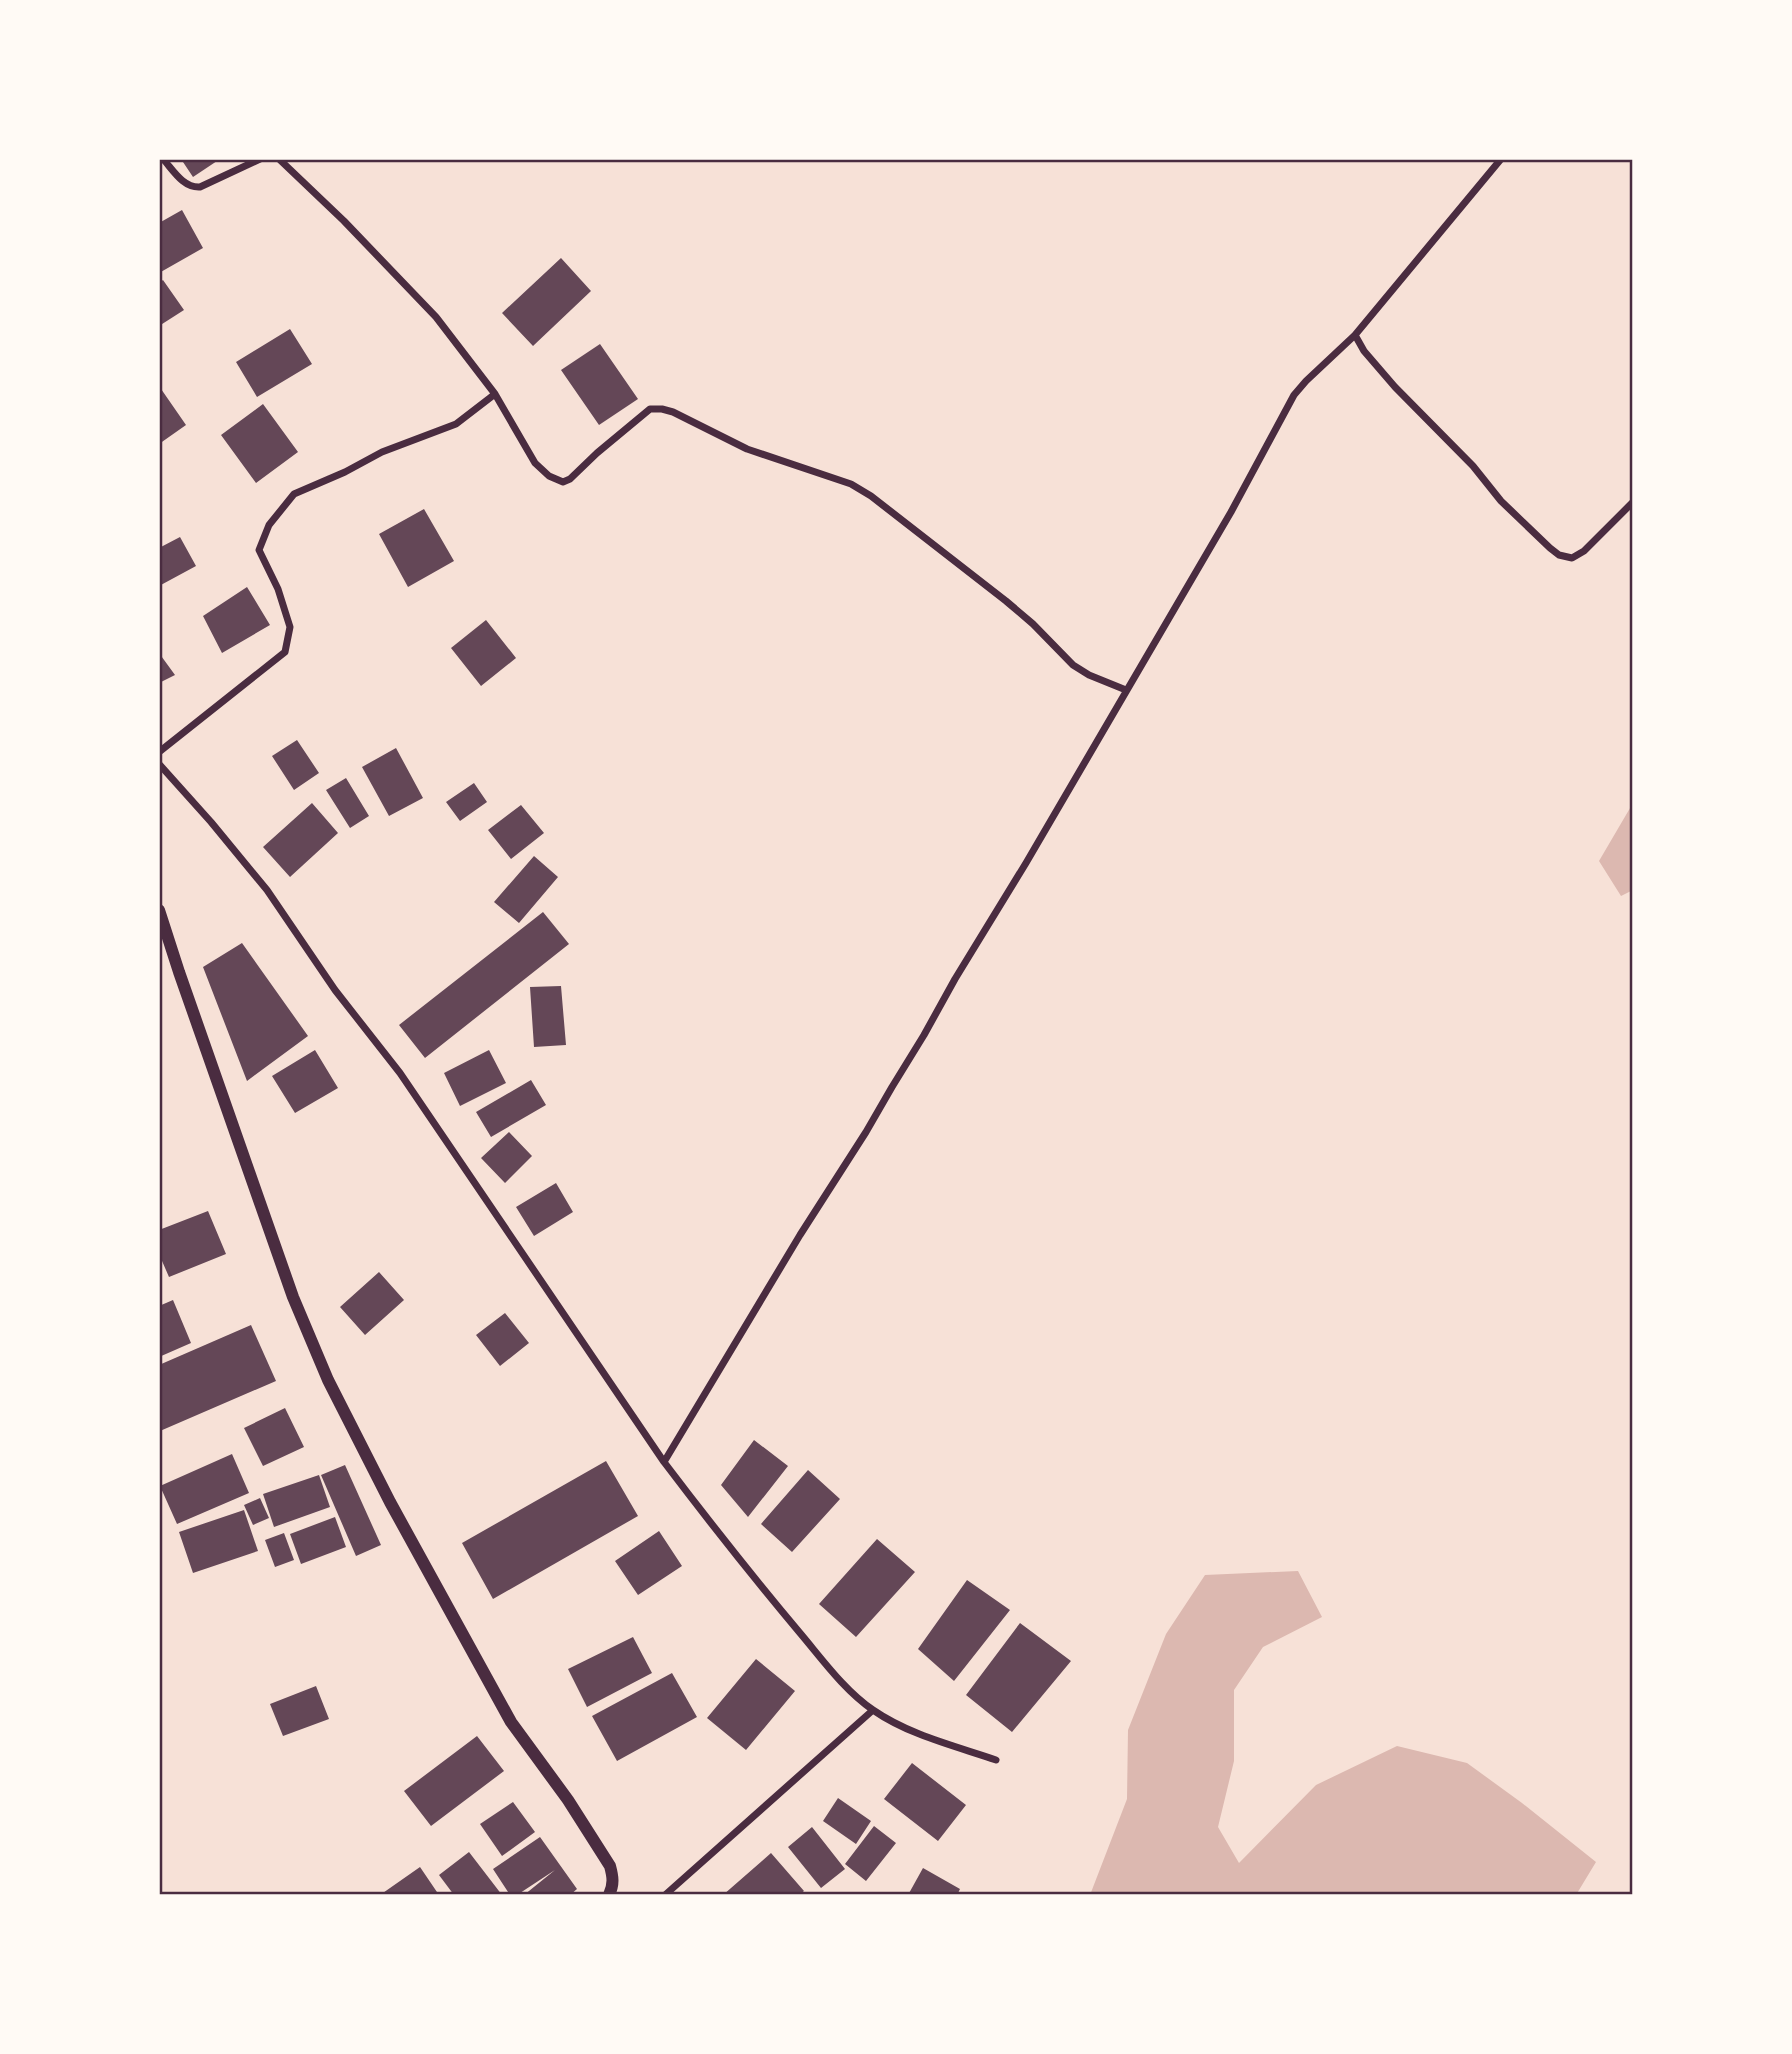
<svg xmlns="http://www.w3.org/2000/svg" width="1792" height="2054" viewBox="0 0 1792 2054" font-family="Commissioner,sans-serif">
<rect width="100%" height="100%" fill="#f7e1d7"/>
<path fill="#dcb8b0" d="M1633,803V890L1621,896L1599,861Z
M1298,1571L1322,1617L1263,1647L1234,1690V1761L1218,1827L1239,1863L1316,1785L1397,1746L1467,1763L1522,1803L1596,1862L1576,1895H1090L1127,1799L1128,1730L1166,1634L1205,1575Z"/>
<path fill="#644757" d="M181,159H220L193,177Z
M182,210L203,248L159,273V223Z
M561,258L591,291L533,346L502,313Z
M163,280L184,310L159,326V283Z
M290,329L312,364L257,397L236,362Z
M600,344L638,399L599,425L561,370Z
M159,386L186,425L159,444Z
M263,404L298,452L256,483L221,435Z
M424,509L454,561L408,587L379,534Z
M180,537L196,566L159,586V548Z
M247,587L270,625L222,653L203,616Z
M486,620L516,658L481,686L451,648Z
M159,653L175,675L159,683Z
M297,740L319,773L294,790L272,756Z
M396,748L423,798L389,816L362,767Z
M346,778L369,816L350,828L326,790Z
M474,783L487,802L460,821L446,802Z
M312,803L338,833L290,877L263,847Z
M521,805L544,833L511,859L488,830Z
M534,856L558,877L519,923L494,902Z
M543,912L569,944L425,1058L399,1025Z
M242,943L308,1036L247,1081L203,967Z
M561,986L566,1045L534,1047L530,987Z
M315,1050L338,1088L295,1113L272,1076Z
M489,1050L506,1083L460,1106L444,1073Z
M531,1080L546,1105L491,1137L476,1112Z
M509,1132L532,1156L505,1183L481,1158Z
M556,1183L573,1212L534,1236L516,1207Z
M208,1211L226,1254L169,1277L159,1254V1230Z
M379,1272L404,1300L365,1335L340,1307Z
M173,1300L191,1343L159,1357V1306Z
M505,1313L529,1343L500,1366L476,1335Z
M251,1325L276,1381L160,1431L159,1365Z
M285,1408L304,1447L263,1466L244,1428Z
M754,1440L788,1466L748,1517L721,1485Z
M232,1454L249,1493L177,1524L160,1486Z
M606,1461L638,1516L493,1599L462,1543Z
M345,1465L381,1545L356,1556L321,1475Z
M808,1470L840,1499L792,1552L761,1524Z
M319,1475L330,1507L274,1527L263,1494Z
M260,1498L269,1518L253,1525L244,1505Z
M244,1510L258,1551L193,1573L179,1532Z
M335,1517L346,1547L301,1564L290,1534Z
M659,1531L682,1566L638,1595L615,1561Z
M284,1533L294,1560L275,1567L265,1540Z
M877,1539L915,1572L856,1637L819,1604Z
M967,1580L1010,1610L954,1681L918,1649Z
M1020,1623L1071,1661L1012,1732L966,1695Z
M633,1637L652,1673L587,1707L568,1669Z
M756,1659L795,1691L746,1750L707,1718Z
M672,1673L697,1717L617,1761L592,1716Z
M316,1686L329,1719L283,1736L270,1704Z
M477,1736L504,1771L431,1826L404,1791Z
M912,1763L966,1805L938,1841L884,1799Z
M838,1798L871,1821L856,1844L823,1821Z
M513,1802L535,1832L502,1856L480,1824Z
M874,1826L896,1843L866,1881L845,1864Z
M812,1827L845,1869L821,1888L788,1847Z
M540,1837L577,1889L570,1895H524L555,1870L517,1895H510L493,1869Z
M469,1852L502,1895H454L439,1875Z
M771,1853L804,1891L799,1895H723Z
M420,1867L439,1895H380Z
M923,1868L960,1889L957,1895H908Z"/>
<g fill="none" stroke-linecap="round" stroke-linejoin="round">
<path stroke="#4a2c40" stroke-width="7" d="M163,159C173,170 183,188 200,187L260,159
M279,159L344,221L436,317L495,394L535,463L549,476L563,482L570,479L597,453L650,409H662L673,412L747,449L851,484L871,496L1006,601L1033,624L1073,665L1089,675L1126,690
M1501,159L1355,335L1364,351L1395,387L1473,466L1501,501L1550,548L1559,555L1572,558L1584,551L1633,502
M159,752L285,652L290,627L278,589L259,550L269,525L294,494L345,472L382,452L456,424L495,394
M159,764L211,822L267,890L335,990L400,1073L664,1462L800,1235L866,1132L892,1087L924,1035L955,979L1026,863L1231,512L1294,395L1306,381L1355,335
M664,1462C708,1520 753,1577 800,1633C822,1659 844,1690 873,1710C909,1735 955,1746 996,1760
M665,1895L873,1710"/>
<path stroke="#4a2c40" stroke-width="12" d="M159,910L179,972L293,1297L328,1380L390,1502L511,1722L568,1800L610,1866C613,1877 614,1884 609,1895"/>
</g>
<rect width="1792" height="2054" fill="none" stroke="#fffaf5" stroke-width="322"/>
<rect x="161" y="161" width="1470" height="1732" fill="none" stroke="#4a2c40" stroke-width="2.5"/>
</svg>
